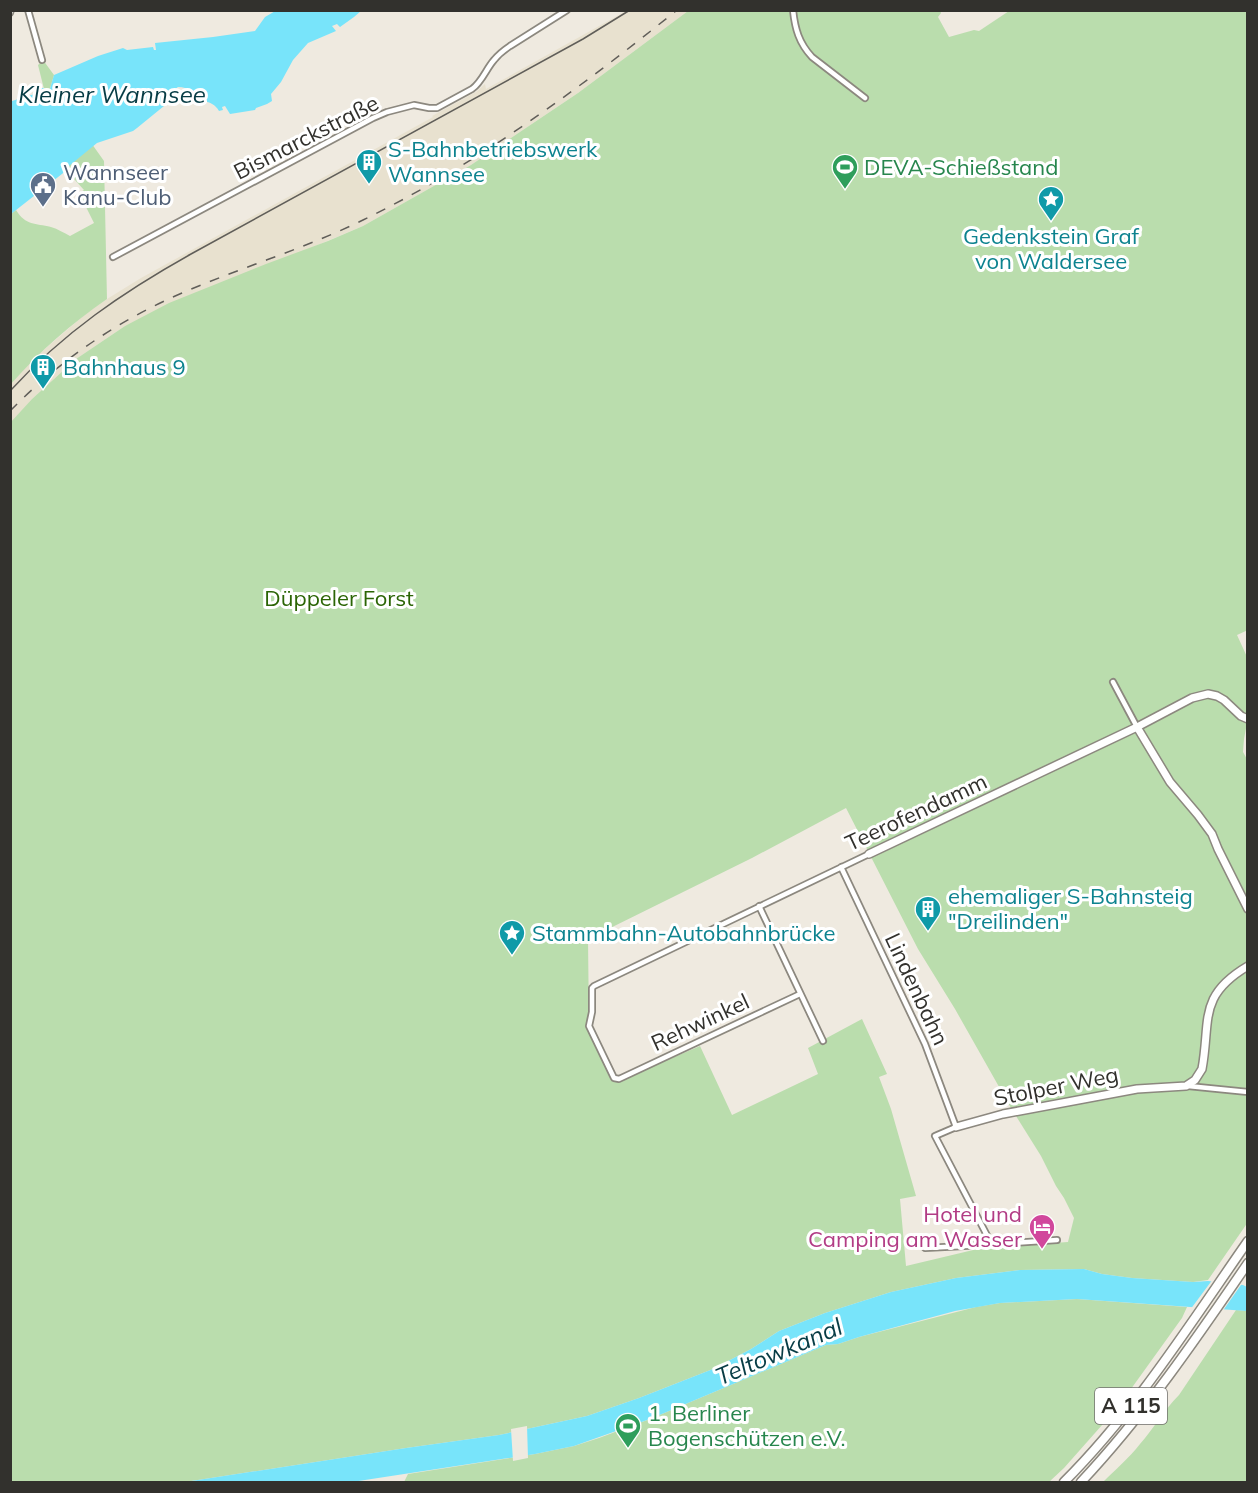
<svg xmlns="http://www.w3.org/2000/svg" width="1258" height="1493" viewBox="0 0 1258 1493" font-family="Mulish,sans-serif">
<rect width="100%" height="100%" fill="#efeae0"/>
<path fill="#e8e1cf" d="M626,11H688L578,93L471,165L363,226L125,326L76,359L32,399L11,423V384L31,361L89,311L107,299L141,278L433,117L432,116L476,92L485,84L486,89Z"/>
<path fill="#baddad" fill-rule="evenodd" d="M688,11H940L941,13L938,17L949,37L974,30L979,31L1009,11H1247L1248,630L1237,635L1248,659L1247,723L1244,739L1243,752L1248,761V1222L1208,1280L1193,1282L1132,1278L1102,1274L1084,1269L1020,1270L956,1278L891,1292L825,1313L779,1331L751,1349L713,1369L639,1398L587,1416L499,1435L406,1448L185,1482H11L10,423L32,399L76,359L125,326L169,303L266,264L328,241L363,226L471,165L578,93ZM846,808L918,949L955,1009L1011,1108L1041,1156L1056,1186L1064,1198L1074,1218L1068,1242L1014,1246H990L906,1266L900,1199L916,1196L891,1109L879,1077L887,1074L862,1019L808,1048L818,1074L732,1115L700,1046L616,1082L611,1079L599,1047L589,1026L588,939L752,858Z
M43,60L54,75L49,92L45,93L38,65Z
M87,137L104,161L107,299C72,323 39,352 11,384V214L16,210C26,226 35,223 51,227C58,229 64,233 70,236L94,223L79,193L84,190L55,158Z
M1077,1299L1187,1307L1182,1318L1118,1407L1064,1468L1049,1482H404L408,1474L535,1454L574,1446L599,1438L650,1419L826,1345L838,1344L859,1337L976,1307L1000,1303Z
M1236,1310L1247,1311V1482H1103C1115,1470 1129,1458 1140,1444C1154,1428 1164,1410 1179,1395Z"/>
<path fill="#78e4fa" d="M277,10L361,11L354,17L340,27L337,24L332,26L336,31L308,43L293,60L281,82L271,94L272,101L267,104L256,108L255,110L230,114L225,106L222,107L223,110L219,111C215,103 206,100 197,102C192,93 189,87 178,87L171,92L164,106L137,128L133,131L97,143L69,166L67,170L11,214L10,103L12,101L41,92L40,88H44L46,93L49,92L54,75L98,56L123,48L127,50L153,47L154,50H156L155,43L213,37L255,31L265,17Z
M1084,1269L1102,1274L1132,1278L1193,1282L1208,1281L1243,1285L1247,1287V1311L1077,1299L1000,1303L955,1311L859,1337L838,1344L826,1345L650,1419L574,1446L535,1454L352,1482H185L406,1448L499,1435L587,1416L639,1398L713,1369L751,1349L779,1331L825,1313L891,1292L956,1278L1020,1270Z"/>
<path fill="#efeae0" d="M1213,1279L1243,1282L1222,1312L1190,1310Z
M527,1426L528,1458L513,1461L511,1429Z"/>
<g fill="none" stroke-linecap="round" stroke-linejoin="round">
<g stroke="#8c887f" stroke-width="8">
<path id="street" d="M28,10L42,60
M793,10C795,29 799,43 812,57L865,98
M10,13L11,10
M113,257L373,118L387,112L414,105L429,108H437L472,89C482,82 486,69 494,60C498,55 504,50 510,46L567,10
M1113,682L1137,727
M841,867L925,1044L956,1127L935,1136L991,1243
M759,906L823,1041
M800,994L619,1079L614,1078L589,1026L592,1012V988L594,986L869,854
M1188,1086L1248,1092
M922,1245L925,1248L984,1245L991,1243H1012L1057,1240"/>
</g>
<g stroke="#8c887f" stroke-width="10">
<path id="secondary" d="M1137,727L1170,782L1198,815L1212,834L1218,849L1248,909
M869,854L1137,727L1192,698L1208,694L1217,696L1224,700L1241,716L1248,719
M956,1127L1003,1114L1137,1089L1186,1086L1195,1080L1202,1069C1211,1021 1197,996 1248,966"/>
</g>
<g stroke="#8c887f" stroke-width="11">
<path id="highway" d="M1064,1482C1136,1410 1190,1324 1248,1241
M1081,1482C1144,1415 1196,1339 1248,1263"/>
</g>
<use href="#street" stroke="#fff" stroke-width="4.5"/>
<use href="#secondary" stroke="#fff" stroke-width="7"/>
<use href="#highway" stroke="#fff" stroke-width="8"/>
<path stroke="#605e59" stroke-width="1.5" d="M10,391C63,333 123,292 191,254L583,39L630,10"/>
<path stroke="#605e59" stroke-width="1.5" stroke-dasharray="10 10" stroke-linecap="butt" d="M10,411C59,361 117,321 182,293C242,267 304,249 363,220C476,165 579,89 677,10"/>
</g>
<defs>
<g id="building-pin" transform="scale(1.35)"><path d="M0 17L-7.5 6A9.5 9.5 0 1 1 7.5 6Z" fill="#0f9aa8" stroke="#fff"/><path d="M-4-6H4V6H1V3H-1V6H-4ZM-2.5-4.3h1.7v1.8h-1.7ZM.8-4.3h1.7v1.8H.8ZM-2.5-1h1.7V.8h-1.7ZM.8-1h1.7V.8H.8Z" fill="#fff"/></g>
<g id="stadium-pin" transform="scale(1.35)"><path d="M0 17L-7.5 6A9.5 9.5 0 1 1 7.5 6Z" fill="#2e9e5b" stroke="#fff"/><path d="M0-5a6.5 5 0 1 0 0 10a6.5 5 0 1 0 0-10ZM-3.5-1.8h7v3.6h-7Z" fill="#fff"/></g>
<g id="civic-pin" transform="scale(1.35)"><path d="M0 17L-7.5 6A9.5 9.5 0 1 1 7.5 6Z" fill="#5c6f8a" stroke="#fff"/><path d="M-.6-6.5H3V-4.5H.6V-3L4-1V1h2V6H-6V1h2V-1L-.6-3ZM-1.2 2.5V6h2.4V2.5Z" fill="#fff"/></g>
<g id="sight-pin" transform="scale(1.35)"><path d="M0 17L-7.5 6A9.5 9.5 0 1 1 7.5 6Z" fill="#0f9aa8" stroke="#fff"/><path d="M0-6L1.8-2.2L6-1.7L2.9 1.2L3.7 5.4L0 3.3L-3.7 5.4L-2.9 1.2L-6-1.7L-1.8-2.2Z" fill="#fff"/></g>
<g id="hotel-pin" transform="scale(1.35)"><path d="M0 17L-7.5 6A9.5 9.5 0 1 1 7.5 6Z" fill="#d1479c" stroke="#fff"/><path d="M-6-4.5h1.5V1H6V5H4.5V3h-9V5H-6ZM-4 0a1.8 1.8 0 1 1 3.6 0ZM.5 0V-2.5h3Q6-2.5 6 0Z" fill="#fff"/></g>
</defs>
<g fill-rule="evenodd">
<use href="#building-pin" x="369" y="162"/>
<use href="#stadium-pin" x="845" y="167"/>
<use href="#civic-pin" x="43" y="185"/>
<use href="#sight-pin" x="1051" y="199"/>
<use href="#building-pin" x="43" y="367"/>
<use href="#building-pin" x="928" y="909"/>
<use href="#sight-pin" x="512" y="933"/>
<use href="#hotel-pin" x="1042" y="1227"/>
<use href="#stadium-pin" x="628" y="1426"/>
</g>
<g text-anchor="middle" stroke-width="6" stroke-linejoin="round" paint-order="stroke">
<rect fill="#fff" stroke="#706f6c" stroke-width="1.5" x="1095" y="1388" width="72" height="36" rx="4.5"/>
<g font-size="21" font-weight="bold" fill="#32312d">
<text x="1131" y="1413">A 115</text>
</g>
<g font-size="22" fill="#32312d" stroke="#fff">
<text transform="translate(306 137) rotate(-27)" y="8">Bismarckstraße</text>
<text transform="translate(916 812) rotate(-25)" y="8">Teerofendamm</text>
<text transform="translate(917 989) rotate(65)" y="8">Lindenbahn</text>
<text transform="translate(700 1022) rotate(-25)" y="8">Rehwinkel</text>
<text transform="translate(1056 1086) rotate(-11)" y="8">Stolper Weg</text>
</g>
<g font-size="22" fill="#0d838f" stroke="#fff" text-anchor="start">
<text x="388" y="157">S-Bahnbetriebswerk<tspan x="388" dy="25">Wannsee</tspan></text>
<text x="1051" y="244" text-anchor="middle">Gedenkstein Graf<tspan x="1051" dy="25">von Waldersee</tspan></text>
<text x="63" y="375">Bahnhaus 9</text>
<text x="948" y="904">ehemaliger S-Bahnsteig<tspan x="948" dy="25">"Dreilinden"</tspan></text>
<text x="532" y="941">Stammbahn-Autobahnbrücke</text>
</g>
<g font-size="22" fill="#27864d" stroke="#fff" text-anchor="start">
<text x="864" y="175">DEVA-Schießstand</text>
<text x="648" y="1421">1. Berliner<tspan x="648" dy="25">Bogenschützen e.V.</tspan></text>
</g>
<g font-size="22" fill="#4e5e75" stroke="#fff" text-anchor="start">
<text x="63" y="180">Wannseer<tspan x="63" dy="25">Kanu-Club</tspan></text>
</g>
<g font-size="22" fill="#2b6505" stroke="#fff">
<text x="339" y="606">Düppeler Forst</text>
</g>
<g font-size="22" fill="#b23c85" stroke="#fff" text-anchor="end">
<text x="1022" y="1222">Hotel und<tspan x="1022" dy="25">Camping am Wasser</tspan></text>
</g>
<g font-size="24" font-style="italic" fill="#073c45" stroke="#fff">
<text x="112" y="103">Kleiner Wannsee</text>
<text transform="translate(779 1352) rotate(-23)" y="8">Teltowkanal</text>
</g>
</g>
<rect width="1258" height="1493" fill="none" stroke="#32312d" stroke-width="24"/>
</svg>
